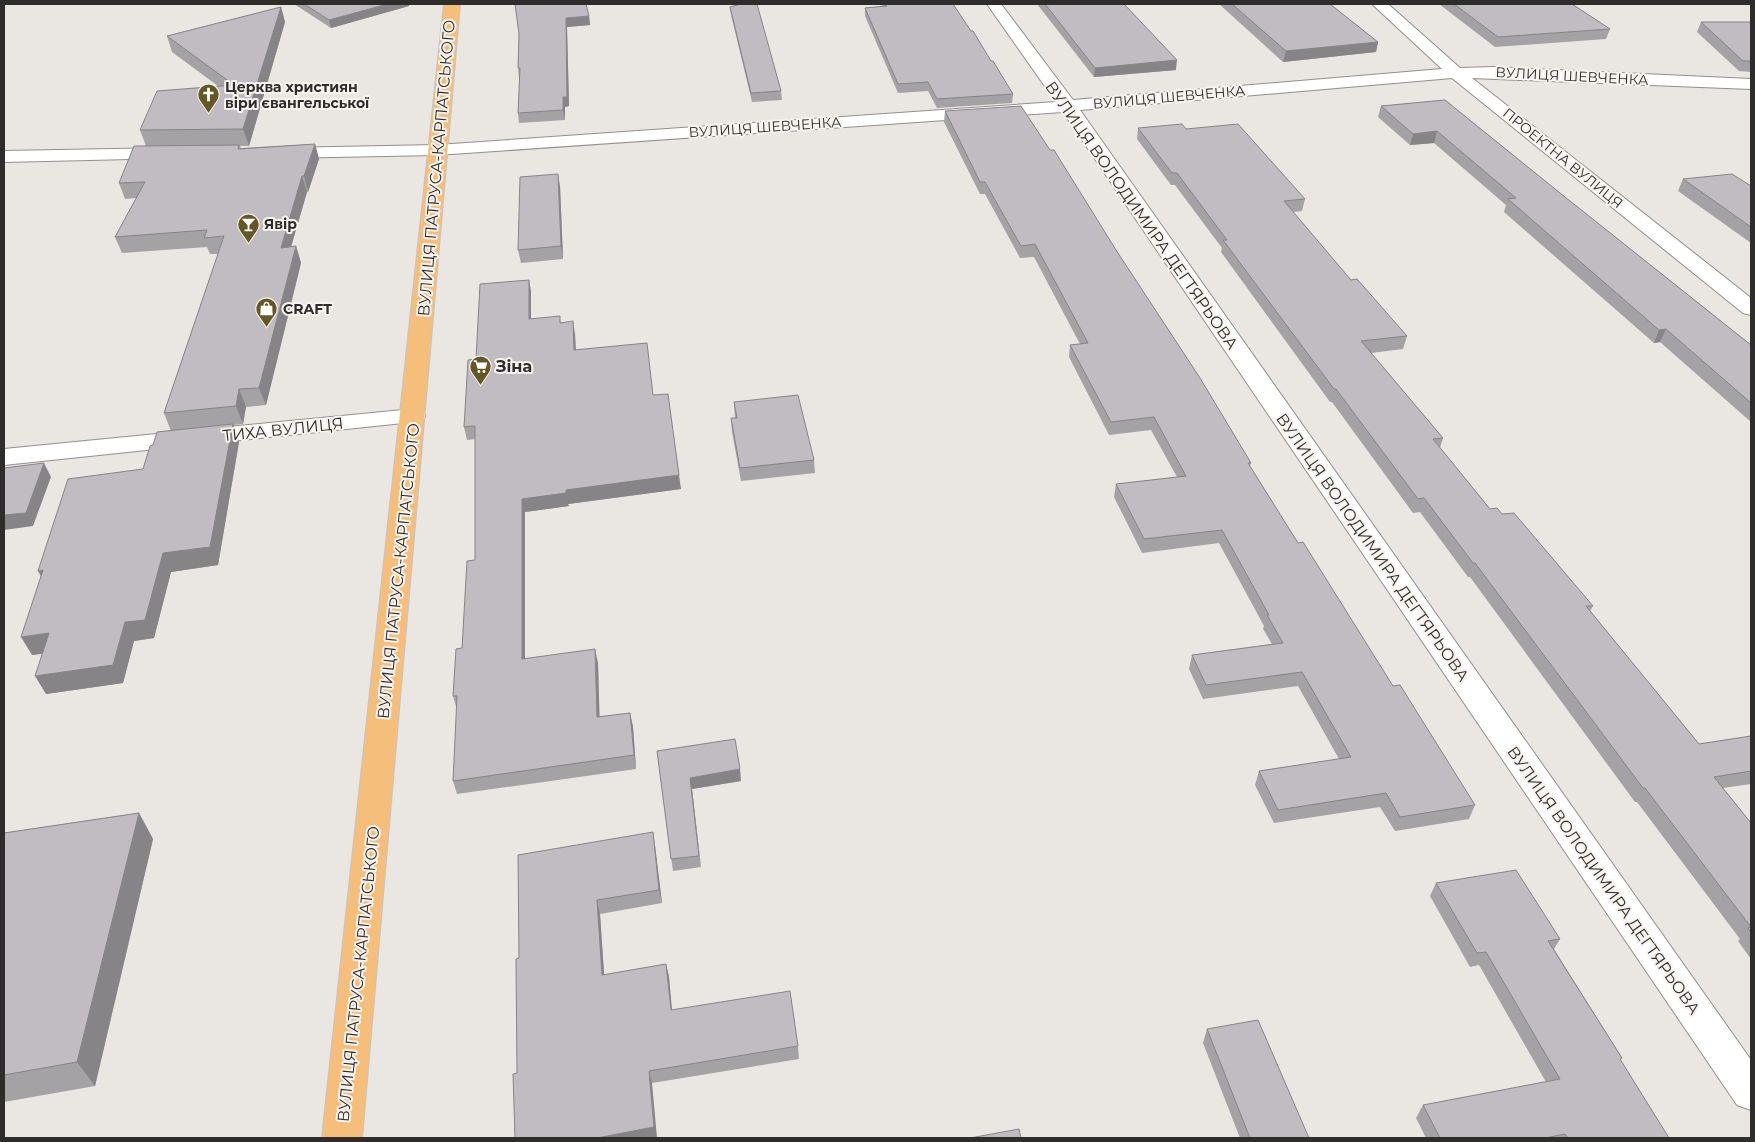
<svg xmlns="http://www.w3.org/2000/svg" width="1755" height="1142" font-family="Montserrat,sans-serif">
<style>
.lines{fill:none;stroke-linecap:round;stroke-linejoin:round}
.minor-casing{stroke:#938f8b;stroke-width:2}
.major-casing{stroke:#c5c4c4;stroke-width:2}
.minor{fill:#fff;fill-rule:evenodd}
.major{fill:#f5be7a;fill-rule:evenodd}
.wall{fill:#a5a2a6}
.shaded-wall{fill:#868487}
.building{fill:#c0bcc1;stroke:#868487}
.labels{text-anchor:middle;stroke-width:4;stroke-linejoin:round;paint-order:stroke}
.far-street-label{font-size:14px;fill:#2f2d2c;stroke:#f7f3ef}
.far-poi-label{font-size:14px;font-weight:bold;fill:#2f2d2c;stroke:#f7f3ef;text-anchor:start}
.street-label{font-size:16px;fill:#2f2d2c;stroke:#f7f3ef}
.poi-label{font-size:16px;font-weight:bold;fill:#2f2d2c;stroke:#f7f3ef;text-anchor:start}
</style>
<rect width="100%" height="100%" fill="#eae6e1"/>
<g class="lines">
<defs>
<g id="minor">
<path d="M987,4H1001L1073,100L1442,69L1372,4H1388L1460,68L1493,67L1751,79V89L1472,78L1751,298V315L1743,313L1452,78L1080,110L1751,1060V1110L1737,1105L1063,112L437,155L281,158L275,157L272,153L275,149L281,148L437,145L1056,102Z"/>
<path d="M168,148L174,150L177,154L174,158L4,162V151Z"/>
<path d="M413,409L422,411L425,416L422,421L4,465V449Z"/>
</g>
<path id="major" d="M444,4H460L362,1138H322Z"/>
</defs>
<use href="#minor" class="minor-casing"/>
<use href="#major" class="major-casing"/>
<use href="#minor" class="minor"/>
<use href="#major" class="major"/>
</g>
<g class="wall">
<path d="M294,4H409V6L331,28Z"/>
<path d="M882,4H885L991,61L1013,94L1012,103L937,108L928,91L898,93L865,16V8L882,6Z"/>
<path d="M1037,4H1124L1176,70L1094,77Z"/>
<path d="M1219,4H1330L1378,42L1376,52L1283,62Z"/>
<path d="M1439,4H1572L1610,29L1606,39L1495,47Z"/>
<path d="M281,7L285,22L249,146H240L241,148L315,144L319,159L308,192H307L291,247L296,246L301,263L266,405L246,407L243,424L233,425L239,442L218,565L171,572L154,638L134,641L123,683L46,694L42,654L32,655L143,469L153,445L171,431L164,413L218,254H210L207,247L122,253L115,237L136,198L125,199L119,183L146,146L140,130L218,86L172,52L167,36Z"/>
<path d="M730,7L781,91L782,100L752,102L731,15Z"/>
<path d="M589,16L590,25L567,27L569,106L565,107V120L519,123L518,113L520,78H519L518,68L519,34Z"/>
<path d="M1701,22H1751V72L1739,71L1697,32Z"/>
<path d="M1445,100L1560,193L1751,345V422L1660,342L1654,343L1504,212L1506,205L1434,143L1410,145L1378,117L1381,106Z"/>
<path d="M945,111L1116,250L1251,463L1250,466L1298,543L1393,686L1475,805L1469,819L1395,831L1380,807L1274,823L1255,785L1259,771L1339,759L1298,686L1203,699L1189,669L1192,655L1272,644L1263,629L1264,626L1219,543L1142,553L1114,497L1116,484L1177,477L1151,430L1109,435L1069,357L1070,345L1080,344L1034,257L1020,258L985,194H980L944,122Z"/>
<path d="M1138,128L1186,129L1305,199L1302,211L1293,212L1351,280L1407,336L1403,349L1371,353L1443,438L1440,448L1490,509L1502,514L1593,606L1590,611L1699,744L1751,736V784L1723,788L1751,823V959L1738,941L1740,939L1637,802H1635L1470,577H1468L1420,512L1413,513L1332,402H1330L1221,252L1222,248L1175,185H1171L1137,139Z"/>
<path d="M1683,179L1751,186V243L1678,191Z"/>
<path d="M560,186L563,259L521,263L518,250Z"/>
<path d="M529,280L531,292V319L561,322L575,334L576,350L653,395L681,489L568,504L569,506L525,512V659L598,663L599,717L630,713L633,727L636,769L457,794L453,781L457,710L453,696L462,648L475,560V439L467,440L464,427L476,359Z"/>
<path d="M734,402L814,460L815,473L741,481L732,432L731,418H735Z"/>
<path d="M657,751L741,781L692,789L701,867L673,871Z"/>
<path d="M139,813L153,839L95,1086L4,1102V833Z"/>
<path d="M655,846L662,903L600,914L604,975L666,964L669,977L672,1010L798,1046L799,1059L652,1083L517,1073L519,958Z"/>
<path d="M1436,883L1560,939L1554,949L1622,1058L1620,1060L1669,1138H1426L1416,1118L1423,1105L1546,1082L1479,965L1470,967L1430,896Z"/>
<path d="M1207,1029L1309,1138H1240L1203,1043Z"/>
</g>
<g class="shaded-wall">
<path d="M388,4H409V6L331,28L329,20Z"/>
<path d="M281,7L285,22L249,146L243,129Z"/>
<path d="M589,16L590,25L567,27L569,106L565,107V120L563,110L566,18Z"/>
<path d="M1378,42L1376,52L1283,62L1286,51Z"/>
<path d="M1177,60L1176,70L1094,77L1095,68Z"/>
<path d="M1437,131L1434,143L1410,145L1413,134Z"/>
<path d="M315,144L319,159L308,192L304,176Z"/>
<path d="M558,174L560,186L563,259L561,246Z"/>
<path d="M302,176L307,192L286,264L281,248Z"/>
<path d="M296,246L301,263L266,405L259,388Z"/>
<path d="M529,280L531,292V332L529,319Z"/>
<path d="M573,321L575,334L576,363L574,350Z"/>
<path d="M1666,329L1660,342L1654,343L1659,330Z"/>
<path d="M239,389L246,407L243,424L236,406Z"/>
<path d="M233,424L239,442L218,565L171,572L154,638L134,641L123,683L46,694L35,676L125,622Z"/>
<path d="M44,463L51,477L33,526L4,530V515Z"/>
<path d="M679,475L681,489L568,504L569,506L525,512V673L522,659V499L566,490Z"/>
<path d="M43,570L48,589L38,571Z"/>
<path d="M49,633L59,651L32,655L21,637Z"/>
<path d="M595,649L598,663L600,731L597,717Z"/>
<path d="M630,713L633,727L636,769L634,755Z"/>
<path d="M740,769L741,781L692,789L701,867L690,778Z"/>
<path d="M139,813L153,839L95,1086L77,1062Z"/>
<path d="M653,832L655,846L662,903L659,890Z"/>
<path d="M597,900L600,914L605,988L602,975Z"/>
<path d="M666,964L669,977L673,1024L671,1010Z"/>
<path d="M649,1071L652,1083L657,1138H597Z"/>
</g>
<g class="building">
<path d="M304,4H388L329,20Z"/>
<path d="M515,4H586L589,16L566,18L567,97H563V110L518,113L520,68H518L519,34Z"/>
<path d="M741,4H757L781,91L751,93L730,7Z"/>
<path d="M885,4H953L971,31H973L991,61H993L1013,94L937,99L928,82L898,84L865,8L887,6Z"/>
<path d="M1045,4H1124L1177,60L1095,68Z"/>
<path d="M1232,4H1330L1378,42L1286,51Z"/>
<path d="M1454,4H1572L1610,29L1498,37Z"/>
<path d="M281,7L243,129L140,130L157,91L234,85L167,36Z"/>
<path d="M1701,22H1751V61H1743Z"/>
<path d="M1445,100L1560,193L1751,345V403L1666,329L1659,330L1508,199L1516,198L1437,131L1413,134L1381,106Z"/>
<path d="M1021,106L1050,150H1054L1116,250L1200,378L1251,463H1248L1298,543L1303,542L1393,686L1400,685L1475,805L1400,817L1386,793L1278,810L1259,771L1351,757L1302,672L1206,685L1192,655L1283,643L1267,615H1269L1222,530L1144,539L1116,484L1186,476L1154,417L1111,422L1070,345L1088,343L1035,244L1021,246L985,182H980L945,111Z"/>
<path d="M1182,124L1186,129L1238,124L1305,199L1284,201L1351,280L1357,279L1407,336L1361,341L1443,438L1433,439L1490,509L1497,508L1502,514L1514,513L1593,606H1586L1699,744L1751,736V771L1714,777L1751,823V932L1748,928L1751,927L1645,788H1643L1475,563H1473L1424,498L1418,499L1336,389H1334L1223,240H1227L1177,173H1172L1138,128Z"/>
<path d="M315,144L304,176H302L281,248L296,246L259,388L239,389L236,406L164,413L224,236L204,238L207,230L115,237L145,182L119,183L134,146L239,145L238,149Z"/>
<path d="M558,174L561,246L518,250L520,177Z"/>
<path d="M1732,174L1751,186V227L1683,179Z"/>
<path d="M529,280V319L560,316V323L573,321L574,350L647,343L653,395L668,394L679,475L566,490V493L522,499V659L595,649L597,717L630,713L634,755L453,781L457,696H453L456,649L462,648L467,561L475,560V426L464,427L468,360L476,359L480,284Z"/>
<path d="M798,395L814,460L740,468L731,418H737L734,402Z"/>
<path d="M233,424L210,547L163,553L145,620L125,622L113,665L35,676L49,633L21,637L43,570L38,571L68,479L143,469L150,446L153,445L157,432Z"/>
<path d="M44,463L26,513L4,515V468Z"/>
<path d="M735,739L740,769L690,778L699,856L671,859L657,751Z"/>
<path d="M139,813L77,1062L4,1075V833Z"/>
<path d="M653,832L659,890L597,900L602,975L666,964L671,1010L790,991L798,1046L649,1071L654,1127L597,1138H515L513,1074L517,1073L516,959L519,958L518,855Z"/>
<path d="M1516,870L1560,939L1548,941L1622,1058L1620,1059L1669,1138H1568L1565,1134L1545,1138H1440L1423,1105L1560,1079L1486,952L1477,953L1436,883Z"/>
<path d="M1258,1020L1309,1138H1250L1207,1029Z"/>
<path d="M1019,1129L1021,1138H970Z"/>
</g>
<defs>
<symbol id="church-pin" viewBox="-11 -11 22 30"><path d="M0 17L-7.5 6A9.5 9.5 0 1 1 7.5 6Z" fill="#635825" stroke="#f7f3ef"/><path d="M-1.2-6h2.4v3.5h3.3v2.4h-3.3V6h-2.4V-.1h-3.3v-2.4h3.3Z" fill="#fff"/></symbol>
<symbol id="bar-pin" viewBox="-11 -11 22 30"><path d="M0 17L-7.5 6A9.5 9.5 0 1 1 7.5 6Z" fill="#635825" stroke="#f7f3ef"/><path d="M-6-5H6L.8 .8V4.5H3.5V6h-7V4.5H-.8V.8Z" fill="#fff"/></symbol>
<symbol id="shop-pin" viewBox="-11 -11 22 30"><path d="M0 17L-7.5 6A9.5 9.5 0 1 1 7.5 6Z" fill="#635825" stroke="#f7f3ef"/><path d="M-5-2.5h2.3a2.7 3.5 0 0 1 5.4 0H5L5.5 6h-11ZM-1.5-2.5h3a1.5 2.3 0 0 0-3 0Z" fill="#fff"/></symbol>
<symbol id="supermarket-pin" viewBox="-11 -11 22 30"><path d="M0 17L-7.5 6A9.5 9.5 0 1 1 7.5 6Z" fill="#635825" stroke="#f7f3ef"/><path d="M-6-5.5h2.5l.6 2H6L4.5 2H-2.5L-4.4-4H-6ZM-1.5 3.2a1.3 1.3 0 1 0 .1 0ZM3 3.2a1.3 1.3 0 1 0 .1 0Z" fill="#fff"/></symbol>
</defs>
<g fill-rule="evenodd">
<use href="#church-pin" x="196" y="82" width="25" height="34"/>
<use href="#bar-pin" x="236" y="212" width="25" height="34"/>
<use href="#shop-pin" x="254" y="296" width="25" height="34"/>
<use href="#supermarket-pin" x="468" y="354" width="25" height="34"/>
</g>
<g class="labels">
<g class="far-street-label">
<text transform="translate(1572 76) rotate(3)" y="5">ВУЛИЦЯ ШЕВЧЕНКА</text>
<text transform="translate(1169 97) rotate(-5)" y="5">ВУЛИЦЯ ШЕВЧЕНКА</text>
<text transform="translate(765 127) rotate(-4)" y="5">ВУЛИЦЯ ШЕВЧЕНКА</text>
<text transform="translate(1563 158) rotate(39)" y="5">ПРОЕКТНА ВУЛИЦЯ</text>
</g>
<g class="far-poi-label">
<text x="225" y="92">Церква християн<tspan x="225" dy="16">віри євангельської</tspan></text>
<text x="264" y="229">Явір</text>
<text x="283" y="314">CRAFT</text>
</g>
<g class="street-label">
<text transform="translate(436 168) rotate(-85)" y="6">ВУЛИЦЯ ПАТРУСА-КАРПАТСЬКОГО</text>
<text transform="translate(1142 215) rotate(55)" y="6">ВУЛИЦЯ ВОЛОДИМИРА ДЕГТЯРЬОВА</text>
<text transform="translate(283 429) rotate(-6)" y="6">ТИХА ВУЛИЦЯ</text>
<text transform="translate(1373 547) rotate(55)" y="6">ВУЛИЦЯ ВОЛОДИМИРА ДЕГТЯРЬОВА</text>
<text transform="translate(398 571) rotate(-84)" y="6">ВУЛИЦЯ ПАТРУСА-КАРПАТСЬКОГО</text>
<text transform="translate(1604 880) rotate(55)" y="6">ВУЛИЦЯ ВОЛОДИМИРА ДЕГТЯРЬОВА</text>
<text transform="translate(358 974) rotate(-84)" y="6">ВУЛИЦЯ ПАТРУСА-КАРПАТСЬКОГО</text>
</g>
<g class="poi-label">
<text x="496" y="372">Зіна</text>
</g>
</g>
<rect width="1755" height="1142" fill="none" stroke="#2f2d2c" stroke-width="10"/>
</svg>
